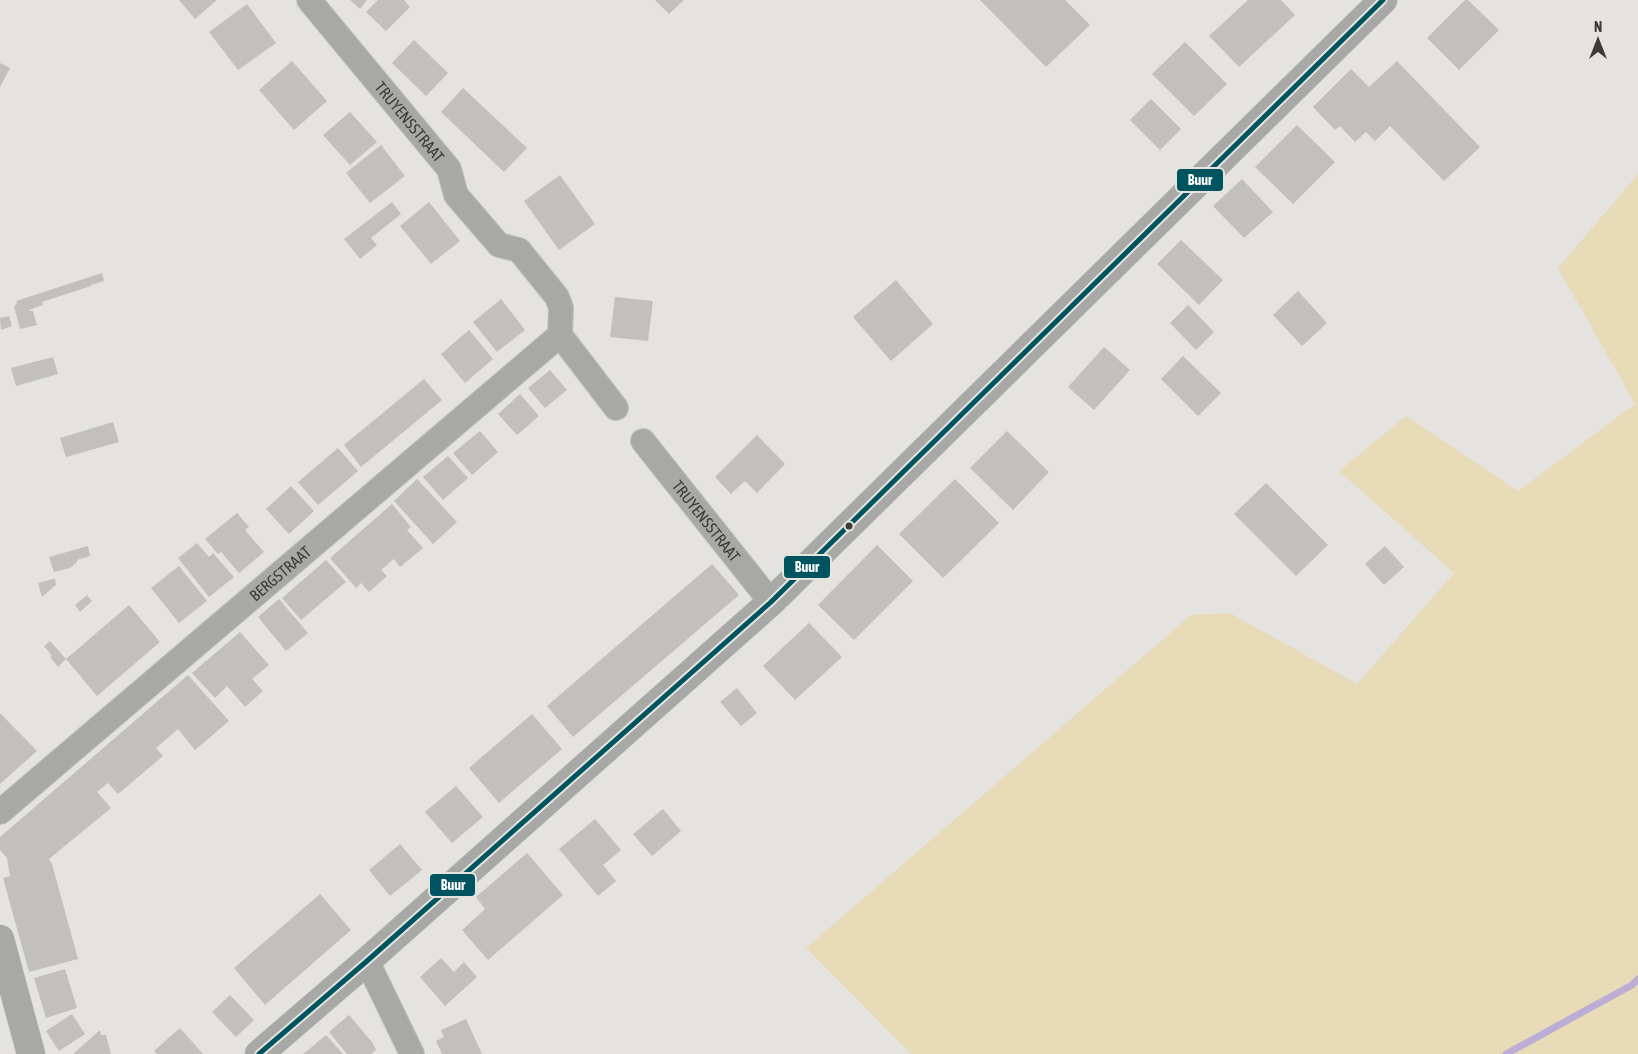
<svg xmlns="http://www.w3.org/2000/svg" width="1638" height="1054" font-family="'Asap Condensed',sans-serif">
<style>
.green{fill:#e7dbb8}
.lines{fill:none;stroke-linecap:round;stroke-linejoin:round}
.stream{stroke:#bdadd4;stroke-width:7}
.building{fill:#c1c0bd}
.minor-casing{stroke:#c2c1bf;stroke-width:26}
.tertiary-casing{stroke:#c2c1bf;stroke-width:29}
.minor{stroke:#a8a8a7;stroke-width:24}
.tertiary{stroke:#a8a8a7;stroke-width:28}
.bus-1-casing{stroke:#e5e4de;stroke-width:9}
.bus-1{stroke:#005460;stroke-width:5}
.bus-dot{fill:#3c3b39;stroke:#e5e4de;stroke-width:2}
.labels{text-anchor:middle;stroke-width:4.5;stroke-linejoin:round;paint-order:stroke}
.street-label{font-size:16px;fill:#3c3b39;stroke:#e5e4de}
.line-badge{stroke:#e5e4de;stroke-width:2}
.badge-label{font-size:14px;text-anchor:middle;font-weight:bold;fill:#fff}
</style>
<rect width="100%" height="100%" fill="#e4e3df"/>
<path class="green" d="M1638,174V1054H911L806,948L1191,615L1230,613L1357,684L1454,573L1339,471L1406,416L1518,491L1635,404L1558,268Z"/>
<g class="lines">
<path class="stream" d="M1506,1054L1632,985L1638,979"/>
</g>
<g class="building">
<path d="M179,0H217L195,19Z"/>
<path d="M350,0H367L360,9Z"/>
<path d="M378,0H404L410,7L386,31L366,12Z"/>
<path d="M655,0H684L669,14Z"/>
<path d="M980,0H1065L1090,25L1046,67Z"/>
<path d="M1248,0H1281L1295,15L1239,67L1209,36Z"/>
<path d="M1465,0H1468L1499,30L1459,70L1427,38Z"/>
<path d="M247,4L276,43L238,70L209,32Z"/>
<path d="M414,40L448,73L426,96L392,63Z"/>
<path d="M1185,42L1227,84L1194,116L1152,74Z"/>
<path d="M292,61L327,101L294,130L259,90Z"/>
<path d="M1397,61L1480,147L1444,181L1390,126L1375,141L1366,132L1355,142L1340,126L1335,130L1313,107L1351,69L1369,87Z"/>
<path d="M0,63L10,68L0,87Z"/>
<path d="M463,88L527,148L504,172L441,112Z"/>
<path d="M1151,99L1181,129L1160,150L1130,120Z"/>
<path d="M350,112L377,142L350,165L323,135Z"/>
<path d="M1297,125L1335,162L1293,204L1255,167Z"/>
<path d="M381,145L405,176L370,203L346,173Z"/>
<path d="M560,175L595,224L559,250L524,201Z"/>
<path d="M1242,179L1273,212L1244,238L1213,206Z"/>
<path d="M392,202L401,214L371,238L377,245L360,259L344,239Z"/>
<path d="M429,202L460,241L431,264L400,226Z"/>
<path d="M1181,240L1223,280L1199,305L1157,264Z"/>
<path d="M102,273L104,281L91,285V286L42,302L43,305L29,310V311H33L37,325L20,329L14,307L17,303L16,301Z"/>
<path d="M896,280L933,324L891,361L853,317Z"/>
<path d="M1298,291L1327,323L1302,346L1273,315Z"/>
<path d="M615,297L653,301L648,341L610,337Z"/>
<path d="M501,299L525,330L497,352L473,322Z"/>
<path d="M1188,305L1214,332L1196,350L1170,323Z"/>
<path d="M9,316L12,326L1,330L0,318Z"/>
<path d="M469,330L493,359L465,383L441,354Z"/>
<path d="M1104,347L1130,370L1094,410L1068,387Z"/>
<path d="M1183,356L1221,393L1198,416L1161,379Z"/>
<path d="M53,357L58,374L16,386L11,368Z"/>
<path d="M550,370L567,390L545,408L528,388Z"/>
<path d="M424,379L442,400L361,467L344,445Z"/>
<path d="M520,394L539,416L517,435L498,414Z"/>
<path d="M113,422L119,442L66,457L60,438Z"/>
<path d="M480,431L498,452L472,475L453,453Z"/>
<path d="M1007,431L1049,472L1013,510L970,468Z"/>
<path d="M757,435L785,464L757,493L745,481L731,494L715,477Z"/>
<path d="M338,448L358,471L318,505L298,482Z"/>
<path d="M448,456L468,478L443,500L423,477Z"/>
<path d="M417,479L457,522L433,544L394,501Z"/>
<path d="M955,479L999,523L943,578L899,534Z"/>
<path d="M1266,483L1328,545L1296,576L1234,514Z"/>
<path d="M291,486L314,511L289,534L266,509Z"/>
<path d="M392,504L411,527L407,530L423,548L400,567L394,559L381,570L387,576L369,592L361,583L356,588L330,558Z"/>
<path d="M237,513L249,527L245,530L264,552L239,573L221,552L218,554L205,539Z"/>
<path d="M197,543L209,557L213,553L234,577L209,597L178,558Z"/>
<path d="M877,545L913,581L854,640L818,605Z"/>
<path d="M88,546L90,556L77,560V562L70,568L54,572L49,557Z"/>
<path d="M1385,546L1404,567L1384,585L1365,564Z"/>
<path d="M326,560L346,582L301,620L282,598Z"/>
<path d="M712,564L739,595L573,737L547,706Z"/>
<path d="M179,566L207,601L179,623L151,588Z"/>
<path d="M53,579H55L56,585L42,597L38,583Z"/>
<path d="M87,595L92,601L80,612L75,605Z"/>
<path d="M279,599L308,633L286,651L258,617Z"/>
<path d="M129,605L160,642L97,696L66,659L58,667L50,657L52,656L44,646L50,641L66,659Z"/>
<path d="M809,623L842,657L795,700L763,666Z"/>
<path d="M240,632L269,665L252,679L263,691L245,707L227,686L215,698L192,673Z"/>
<path d="M188,675L229,721L195,750L178,729L156,748L163,756L118,794L108,783L97,792L111,808L49,859L52,864L78,959L29,972L3,878L10,876L7,858L0,850V837Z"/>
<path d="M737,688L757,713L741,726L720,702Z"/>
<path d="M0,713L37,751L0,784Z"/>
<path d="M532,714L562,749L499,803L469,768Z"/>
<path d="M456,786L483,817L452,843L425,812Z"/>
<path d="M663,809L681,831L652,856L633,834Z"/>
<path d="M595,819L621,850L603,865L616,881L598,896L559,849Z"/>
<path d="M400,844L422,870L390,896L369,870Z"/>
<path d="M527,853L563,895L488,960L462,930L485,909L476,897Z"/>
<path d="M320,894L351,930L265,1005L234,968Z"/>
<path d="M441,958L454,972L464,962L477,977L445,1006L420,977Z"/>
<path d="M65,969L77,1008L46,1018L34,978Z"/>
<path d="M230,995L254,1020L236,1037L212,1012Z"/>
<path d="M72,1014L85,1034L59,1051L46,1031Z"/>
<path d="M349,1015L372,1042L376,1050L371,1054H347L329,1032Z"/>
<path d="M466,1019L482,1054H442L436,1041L444,1037L441,1030Z"/>
<path d="M180,1028L203,1054H157L154,1051Z"/>
<path d="M100,1030L101,1035H106L111,1054H73Z"/>
<path d="M326,1035L343,1054H303L313,1046Z"/>
</g>
<g class="lines">
<defs>
<g id="minor">
<path id="s1" d="M309,0L449,169L456,195L499,245L519,250L557,297L561,308L560,335L616,408"/>
<path id="s2" d="M643,441L771,602"/>
<path id="s3" d="M0,812L560,335"/>
<path d="M367,961L412,1054"/>
</g>
<g id="tertiary">
<path d="M0,939L31,1054"/>
<path d="M259,1054L367,961L771,602L1383,0"/>
</g>
</defs>
<use href="#minor" class="minor-casing"/>
<use href="#tertiary" class="tertiary-casing"/>
<use href="#minor" class="minor"/>
<use href="#tertiary" class="tertiary"/>
<defs>
<path id="bus-1" d="M259,1054L367,961L771,602L1383,0"/>
</defs>
<use href="#bus-1" class="bus-1-casing"/>
<use href="#bus-1" class="bus-1"/>
</g>
<circle class="bus-dot" cx="849" cy="526" r="4.5"/>
<g class="labels">
<g class="street-label">
<text dy="6" stroke="none"><textPath href="#s1" startOffset="158">TRUYENSSTRAAT</textPath></text>
<text dy="6" stroke="none"><textPath href="#s2" startOffset="102">TRUYENSSTRAAT</textPath></text>
<text dy="6" stroke="none"><textPath href="#s3" startOffset="368">BERGSTRAAT</textPath></text>
</g>
</g>
<g class="line-badge">
<rect x="1176" y="168" width="48" height="24" rx="5" fill="#005460"/>
<rect x="783" y="555" width="48" height="24" rx="5" fill="#005460"/>
<rect x="429" y="873" width="47" height="24" rx="5" fill="#005460"/>
</g>
<g class="badge-label">
<text x="1200" y="185">Buur</text>
<text x="807" y="572">Buur</text>
<text x="453" y="890">Buur</text>
</g>
<g transform="translate(1598 40)" stroke="#e5e4de" stroke-width="4" paint-order="stroke">
<path d="M0-4L9 19L0 12L-9 19Z" fill="#3c3b39"/>
<text y="-8" font-size="14" font-weight="bold" text-anchor="middle" fill="#3c3b39">N</text>
</g>
</svg>
